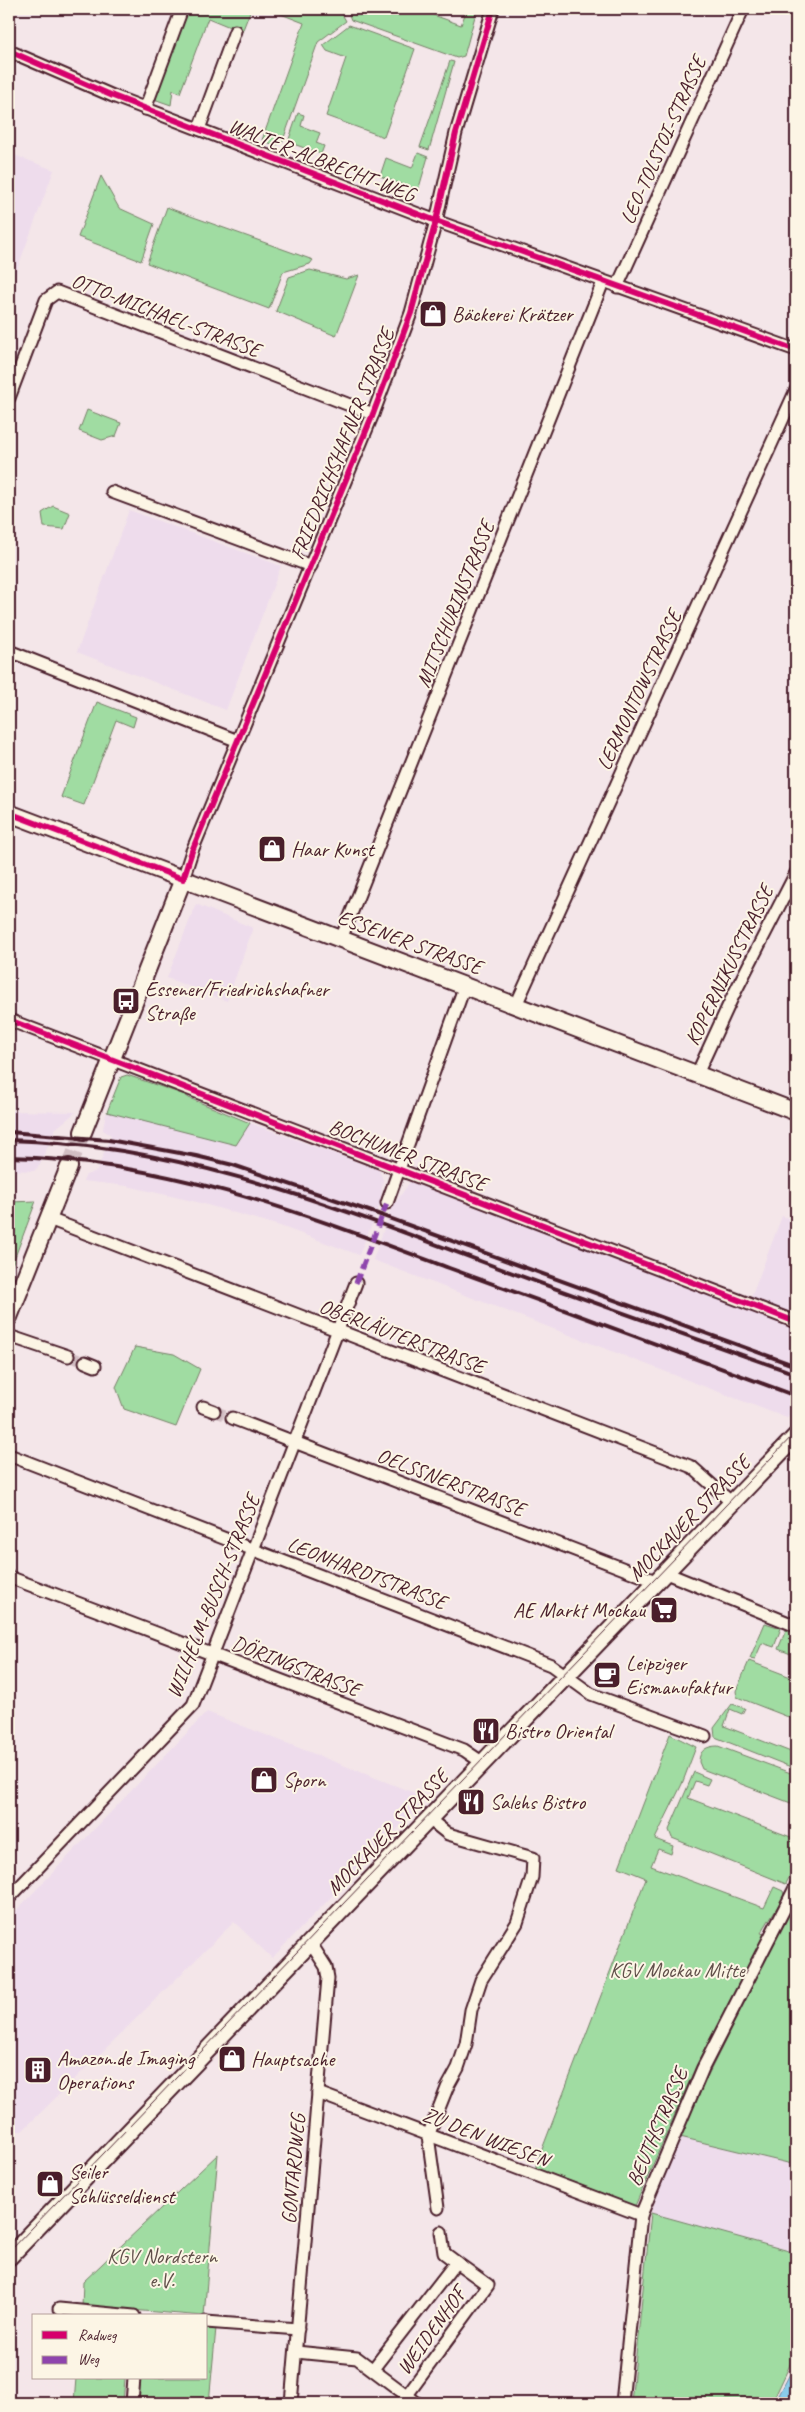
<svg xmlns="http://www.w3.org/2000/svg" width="805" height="2412" font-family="Caveat,sans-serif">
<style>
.built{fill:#eedcec}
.green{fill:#a0dca2;stroke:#757e66}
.water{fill:#8acceb;stroke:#70879e}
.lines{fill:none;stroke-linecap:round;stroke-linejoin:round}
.street-tunnel{stroke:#d2bec3;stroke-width:11;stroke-dasharray:11 5.5;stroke-linecap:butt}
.secondary-tunnel{stroke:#d2bec3;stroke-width:16;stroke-dasharray:16 8;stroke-linecap:butt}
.street-casing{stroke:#4a1f2b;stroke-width:15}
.secondary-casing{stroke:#4a1f2b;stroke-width:20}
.street{stroke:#fcf5e5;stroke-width:11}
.secondary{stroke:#fcf5e5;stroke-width:16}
.tram{stroke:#4a1f2b;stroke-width:1}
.rail{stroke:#4a1f2b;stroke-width:4}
.quiet{stroke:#8e44ad;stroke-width:5;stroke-dasharray:10 5;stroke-linecap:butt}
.cycleway-casing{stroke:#fcf5e5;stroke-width:9}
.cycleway{stroke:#d6006c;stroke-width:6}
.labels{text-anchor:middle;stroke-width:4;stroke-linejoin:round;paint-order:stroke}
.street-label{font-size:21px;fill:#4a1f2b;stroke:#fcf5e5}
.poi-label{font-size:21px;fill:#4a1f2b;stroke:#fcf5e5;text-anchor:start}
.park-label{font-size:21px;fill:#604e49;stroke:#fcf5e5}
</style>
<rect width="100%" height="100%" fill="#f4e6e9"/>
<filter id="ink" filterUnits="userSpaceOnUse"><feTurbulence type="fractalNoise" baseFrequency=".02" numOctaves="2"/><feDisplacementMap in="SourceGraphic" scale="10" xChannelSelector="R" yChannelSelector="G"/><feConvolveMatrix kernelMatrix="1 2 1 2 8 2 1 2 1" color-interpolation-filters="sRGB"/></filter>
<g filter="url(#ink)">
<g class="built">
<path d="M9,153L54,170L9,291Z"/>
<path d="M129,510L281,566L226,710L77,652Z"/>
<path d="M196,904L253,928L227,1001L167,978Z"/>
<path d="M127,1075L185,1095L189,1098L250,1123L379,1170L383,1180L380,1205L359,1255L280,1226L197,1202L127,1186L83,1181L86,1175L97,1171L111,1135L103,1130L105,1117L121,1077Z"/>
<path d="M9,1111L76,1112L55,1129L40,1165L34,1171L9,1170Z"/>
<path d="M410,1182L796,1328V1409L787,1418L373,1260L391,1209Z"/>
<path d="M782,1216L796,1221V1315L751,1298Z"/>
<path d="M207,1712L427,1798L272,1958L234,1922L22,2131H9V1918Z"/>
<path d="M680,2137L796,2165V2253L651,2213Z"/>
</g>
<g class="green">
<path d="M185,9H251L242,32L208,18L180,93L173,90L171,105L151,98Z"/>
<path d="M268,9H329L342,14L346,21L318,42L282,143L274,145L262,140L304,23Z"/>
<path d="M350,9H417L461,25L467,9H477L464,56L457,58L351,20L348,12Z"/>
<path d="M349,25L415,49L384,137L326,116L346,58L327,51L323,45Z"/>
<path d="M450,61L454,62L429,150L420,147Z"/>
<path d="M298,113L304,115L301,126L320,133L316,143L324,146L321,154L288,142Z"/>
<path d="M418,153L428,157L418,191L380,176L386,158L412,168Z"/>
<path d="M101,176L119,208L154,224L141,261L78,237Z"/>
<path d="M167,207L174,210L313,260L310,264L283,272L269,309L147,263Z"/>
<path d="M310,270L346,279L359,275L336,336L276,311L289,277Z"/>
<path d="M87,410L121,423L116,436L102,440L79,431Z"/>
<path d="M53,506L70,513L64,529L44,527L42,513Z"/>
<path d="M97,702L136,717L133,727L116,720L84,805L61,797Z"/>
<path d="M127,1075L185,1095L189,1098L250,1123L236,1145L107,1112L121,1077Z"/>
<path d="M9,1170L10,1202L36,1201L9,1273Z"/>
<path d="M135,1347L174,1354L200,1369L176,1427L124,1409L116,1387Z"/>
<path d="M765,1623L781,1628L774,1647L762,1643L755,1659L750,1658Z"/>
<path d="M786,1630L796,1634V1656L778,1649Z"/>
<path d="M749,1661L796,1679V1720L737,1697L736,1691Z"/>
<path d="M732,1704L745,1708L742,1714L730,1709L724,1726L796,1754V1769L715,1737L714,1728Z"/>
<path d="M670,1734L696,1747L682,1784L655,1839L673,1846L671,1854L658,1849L651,1866L764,1908L774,1887L783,1891L784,1896L761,1933L764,1934L696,2066L635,2206L536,2168V2165L646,1878L619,1867Z"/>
<path d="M718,1746L796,1775V1805L702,1769L699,1762C699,1750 707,1746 718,1746Z"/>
<path d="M694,1772L710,1779L707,1785L695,1781L688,1798L796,1839V1863L786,1884L672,1838L669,1830Z"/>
<path d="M796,1899V2165L680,2137L709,2073Z"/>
<path d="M218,2154L204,2316L82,2306L83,2282Z"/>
<path d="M651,2213L796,2253V2352L772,2403H631Z"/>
<path d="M206,2327L216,2328L209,2403H138L140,2378H206Z"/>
<path d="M76,2378H125L123,2403H74Z"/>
</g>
<path class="water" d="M796,2362V2382L785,2403H775Z"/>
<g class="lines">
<g class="street-tunnel">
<path d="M68,1356L85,1362"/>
<path d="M214,1411L232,1418"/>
</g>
<path class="secondary-tunnel" d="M69,1167L83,1132"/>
<defs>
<g id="street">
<path d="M9,51L113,96L436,221L796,350"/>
<path d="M145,109L182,9"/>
<path d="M199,129L235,31"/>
<path d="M617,287L743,9"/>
<path d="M9,398L46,300L57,292L373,414"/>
<path d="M112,492L311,566"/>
<path d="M9,651L238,741"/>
<path d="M183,879L192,851L373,414L411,313L436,221L456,133L493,9"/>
<path d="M341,939L603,282"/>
<path d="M516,1005L796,390"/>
<path d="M9,1020L796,1322"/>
<path d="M697,1074L732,998L796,873"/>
<path d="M387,1203L465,985"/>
<path d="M49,1219L692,1467L732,1503"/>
<path d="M9,1336L68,1356"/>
<path d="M85,1362L95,1366"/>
<path d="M203,1407L214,1411"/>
<path d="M232,1418L658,1582"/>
<path d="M9,1455L551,1665L591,1694L705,1736"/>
<path d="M666,1573L796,1626"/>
<path d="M9,1577L464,1750L483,1763"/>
<path d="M429,1819L448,1834L533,1858L532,1877L517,1923L481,1980L471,2010L466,2044L458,2068L447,2088L428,2136L438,2208"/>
<path d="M9,1898L193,1705L356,1283"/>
<path d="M318,2093L641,2215"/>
<path d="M441,2232L444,2253L456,2262"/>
<path d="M59,2309L134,2316"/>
<path d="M206,2322L298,2329"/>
<path d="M296,2352L357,2358L417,2403"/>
<path d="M373,2369L456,2262L488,2285L407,2395"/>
<path d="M132,2403L134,2378"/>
<path d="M291,2403L328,1978L326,1967L310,1942"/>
<path d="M622,2403L641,2215L703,2068L796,1886"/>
</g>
<g id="secondary">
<path d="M9,813L796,1112"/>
<path d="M83,1132L183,879"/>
<path d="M9,1317L69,1167"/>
<path d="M9,2257L796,1436"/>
</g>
</defs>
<use href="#street" class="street-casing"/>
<use href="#secondary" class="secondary-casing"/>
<use href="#street" class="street"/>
<use href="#secondary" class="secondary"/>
<path class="tram" d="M9,2252L796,1432"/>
<g class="rail">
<path d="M9,1132L109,1140L196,1156L233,1165L375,1213L796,1366"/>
<path d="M9,1140C176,1144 326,1203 480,1261C585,1300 691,1337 796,1374"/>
<path d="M9,1157C169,1161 302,1213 449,1268C565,1310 681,1353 796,1396"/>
</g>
<path class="quiet" d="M356,1283L387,1203"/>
<defs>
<g id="cycleway">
<path d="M9,51L113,96L436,221L796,350"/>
<path d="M9,813L183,879L192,851L373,414L411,313L436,221L456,133L493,9"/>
<path d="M9,1020L796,1322"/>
</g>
</defs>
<use href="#cycleway" class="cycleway-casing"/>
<use href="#cycleway" class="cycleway"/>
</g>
</g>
<defs>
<symbol id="shop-square" viewBox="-11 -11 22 22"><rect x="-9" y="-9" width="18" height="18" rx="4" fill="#4a1f2b" stroke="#fcf5e5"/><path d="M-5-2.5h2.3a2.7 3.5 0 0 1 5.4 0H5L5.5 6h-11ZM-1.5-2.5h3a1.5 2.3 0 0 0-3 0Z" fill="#fff"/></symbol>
<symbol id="bus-square" viewBox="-11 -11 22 22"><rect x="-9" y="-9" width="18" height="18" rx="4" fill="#4a1f2b" stroke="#fcf5e5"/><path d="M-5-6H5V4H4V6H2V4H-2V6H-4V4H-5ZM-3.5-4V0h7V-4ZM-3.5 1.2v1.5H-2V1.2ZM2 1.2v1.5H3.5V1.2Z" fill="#fff"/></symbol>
<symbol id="supermarket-square" viewBox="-11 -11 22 22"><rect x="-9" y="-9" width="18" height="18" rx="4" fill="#4a1f2b" stroke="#fcf5e5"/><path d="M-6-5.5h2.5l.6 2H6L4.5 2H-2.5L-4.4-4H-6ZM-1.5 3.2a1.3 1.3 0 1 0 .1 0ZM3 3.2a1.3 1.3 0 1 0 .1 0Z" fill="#fff"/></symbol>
<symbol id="cafe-square" viewBox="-11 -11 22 22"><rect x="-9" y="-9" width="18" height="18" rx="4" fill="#4a1f2b" stroke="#fcf5e5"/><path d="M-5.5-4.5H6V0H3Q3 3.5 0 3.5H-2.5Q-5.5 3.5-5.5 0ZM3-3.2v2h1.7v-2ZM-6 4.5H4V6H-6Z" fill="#fff"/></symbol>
<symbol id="restaurant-square" viewBox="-11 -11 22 22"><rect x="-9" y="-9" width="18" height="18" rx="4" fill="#4a1f2b" stroke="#fcf5e5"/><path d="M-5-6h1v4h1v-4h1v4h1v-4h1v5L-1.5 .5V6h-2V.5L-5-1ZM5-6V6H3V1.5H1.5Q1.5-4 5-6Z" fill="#fff"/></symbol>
<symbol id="building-square" viewBox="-11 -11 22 22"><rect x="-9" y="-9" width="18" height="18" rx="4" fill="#4a1f2b" stroke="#fcf5e5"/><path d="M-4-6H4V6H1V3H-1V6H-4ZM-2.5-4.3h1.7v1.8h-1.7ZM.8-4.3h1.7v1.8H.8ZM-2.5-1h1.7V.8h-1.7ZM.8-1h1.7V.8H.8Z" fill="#fff"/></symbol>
</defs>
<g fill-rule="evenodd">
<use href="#shop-square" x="417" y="298" width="32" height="32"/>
<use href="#shop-square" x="256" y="833" width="32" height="32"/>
<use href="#bus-square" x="110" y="985" width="32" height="32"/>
<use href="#supermarket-square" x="648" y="1594" width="32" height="32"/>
<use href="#cafe-square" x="591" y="1659" width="32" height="32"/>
<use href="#restaurant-square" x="470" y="1715" width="32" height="32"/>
<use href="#shop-square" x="248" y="1764" width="32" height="32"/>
<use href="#restaurant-square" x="455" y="1786" width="32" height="32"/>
<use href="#shop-square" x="216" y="2043" width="32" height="32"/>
<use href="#building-square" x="22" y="2054" width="32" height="32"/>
<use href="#shop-square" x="34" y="2168" width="32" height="32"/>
</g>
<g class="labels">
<g class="street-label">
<text transform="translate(663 140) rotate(-66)" y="7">LEO-TOLSTOI-STRASSE</text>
<text transform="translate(322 160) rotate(21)" y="7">WALTER-ALBRECHT-WEG</text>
<text transform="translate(166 315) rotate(21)" y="7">OTTO-MICHAEL-STRASSE</text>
<text transform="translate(342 444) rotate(-68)" y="7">FRIEDRICHSHAFNER STRASSE</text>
<text transform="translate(455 604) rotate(-68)" y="7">MITSCHURINSTRASSE</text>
<text transform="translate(639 690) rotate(-65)" y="7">LERMONTOWSTRASSE</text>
<text transform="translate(410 942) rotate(20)" y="7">ESSENER STRASSE</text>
<text transform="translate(729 965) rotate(-64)" y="7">KOPERNIKUSSTRASSE</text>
<text transform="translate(408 1155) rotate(21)" y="7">BOCHUMER STRASSE</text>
<text transform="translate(402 1336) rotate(21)" y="7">OBERLÄUTERSTRASSE</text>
<text transform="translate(451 1482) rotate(21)" y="7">OELSSNERSTRASSE</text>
<text transform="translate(689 1518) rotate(-46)" y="7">MOCKAUER STRASSE</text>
<text transform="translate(367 1573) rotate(21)" y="7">LEONHARDTSTRASSE</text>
<text transform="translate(213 1596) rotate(-68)" y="7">WILHELM-BUSCH-STRASSE</text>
<text transform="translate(296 1666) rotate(21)" y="7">DÖRINGSTRASSE</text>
<text transform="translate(387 1832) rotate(-46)" y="7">MOCKAUER STRASSE</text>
<text transform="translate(657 2127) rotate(-67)" y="7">BEUTHSTRASSE</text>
<text transform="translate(486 2137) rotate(21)" y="7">ZU DEN WIESEN</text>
<text transform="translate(293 2169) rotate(-85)" y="7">GONTARDWEG</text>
<text transform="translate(431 2331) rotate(-54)" y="7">WEIDENHOF</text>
</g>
<g class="poi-label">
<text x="452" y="321">Bäckerei Krätzer</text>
<text x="291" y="856">Haar Kunst</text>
<text x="145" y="996">Essener/Friedrichshafner<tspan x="145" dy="24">Straße</tspan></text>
<text x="645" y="1617" text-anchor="end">AE Markt Mockau</text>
<text x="626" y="1670">Leipziger<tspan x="626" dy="24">Eismanufaktur</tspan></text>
<text x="505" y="1738">Bistro Oriental</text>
<text x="283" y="1787">Sporn</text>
<text x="490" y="1809">Salehs Bistro</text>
<text x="57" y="2065">Amazon.de Imaging<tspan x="57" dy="24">Operations</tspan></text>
<text x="251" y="2066">Hauptsache</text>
<text x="69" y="2179">Seiler<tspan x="69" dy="24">Schlüsseldienst</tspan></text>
</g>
<g class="park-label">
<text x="677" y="1977">KGV Mockau Mitte</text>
<text x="162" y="2263">KGV Nordstern<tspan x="162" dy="24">e.V.</tspan></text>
</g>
</g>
<rect width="805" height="2412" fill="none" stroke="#fcf5e5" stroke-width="30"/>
<rect x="15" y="15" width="775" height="2382" fill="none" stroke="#4a1f2b" stroke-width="2" filter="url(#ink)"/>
<rect x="32" y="2314" width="175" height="65" fill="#fcf5e5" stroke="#b59f9b"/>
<rect x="42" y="2331" width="25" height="8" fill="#d6006c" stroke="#b59f9b"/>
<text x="78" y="2340" font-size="15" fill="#4a1f2b">Radweg</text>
<rect x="42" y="2356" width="25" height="8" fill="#8e44ad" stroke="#b59f9b"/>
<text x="78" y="2364" font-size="15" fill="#4a1f2b">Weg</text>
</svg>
